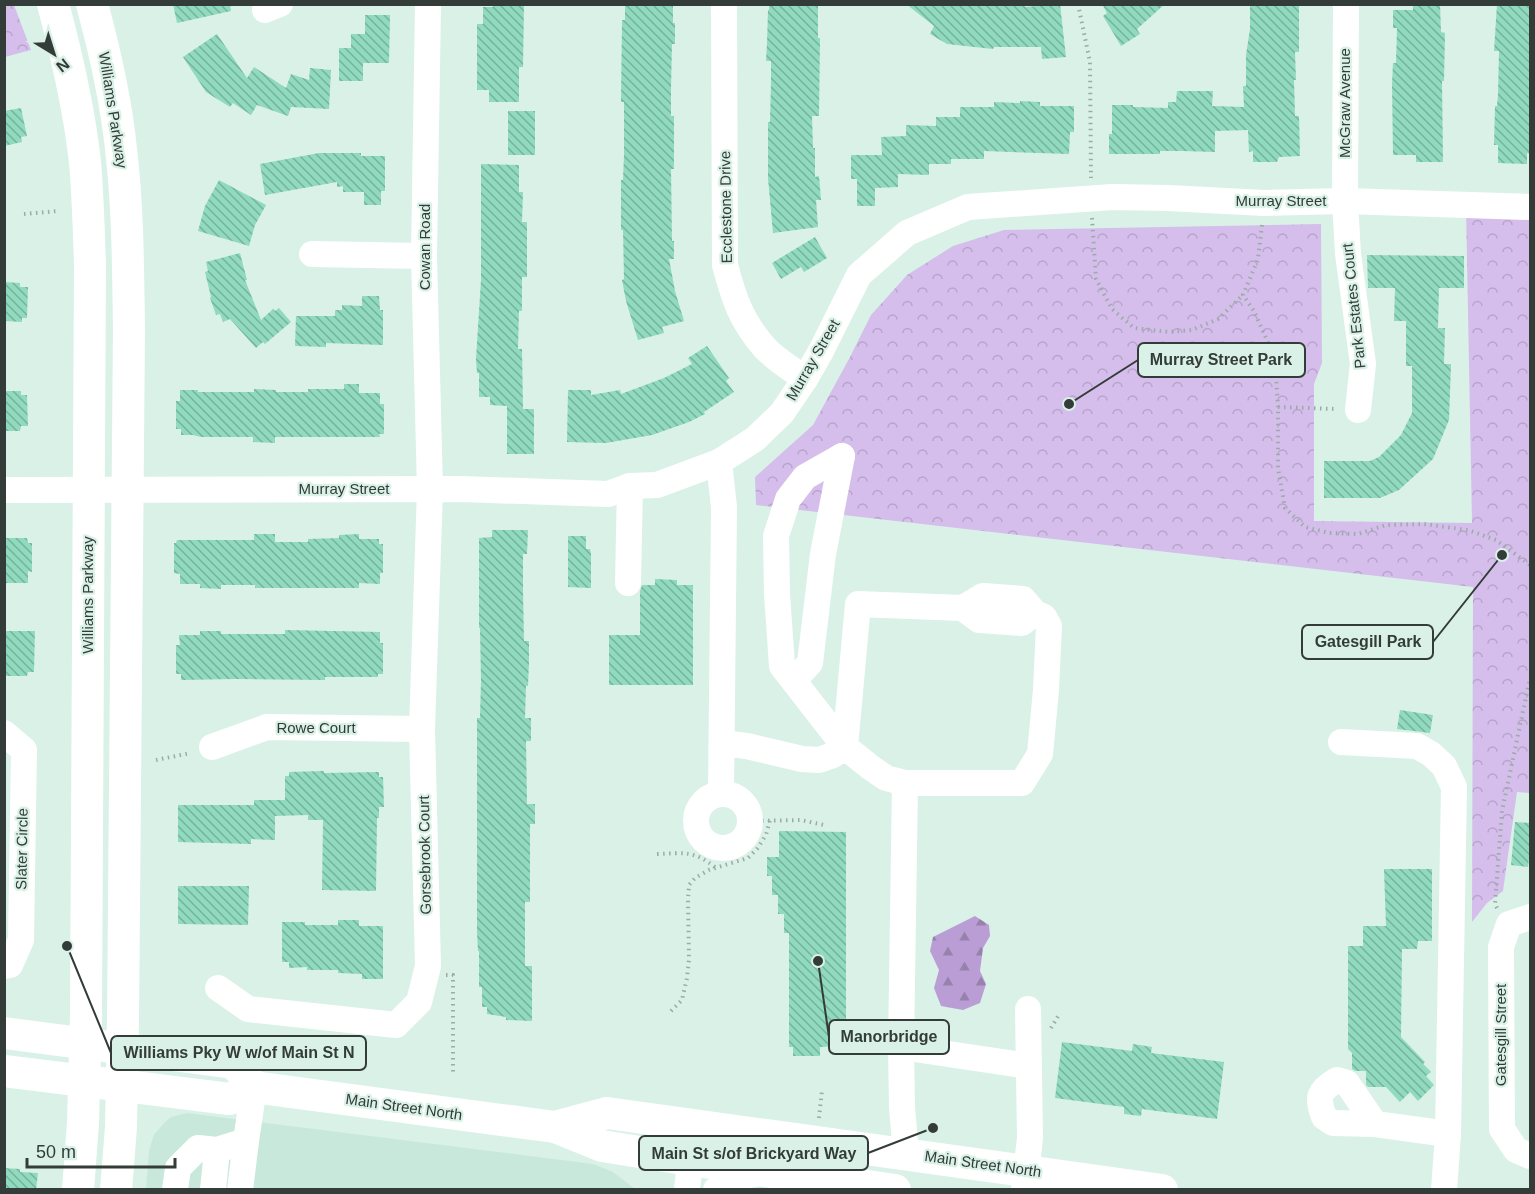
<svg xmlns="http://www.w3.org/2000/svg" width="1535" height="1194" font-family="Arial,sans-serif">
<style>
.built{fill:#c8e8db}
.forest{fill:url(#forest-firs)}
.park{fill:url(#park-crowns)}
.building{fill:url(#building-back-hatch)}
.lines{fill:none;stroke-linecap:round;stroke-linejoin:round}
.path{stroke:#9aaca5;stroke-width:4;stroke-dasharray:1.5 4.5;stroke-linecap:butt}
.minor{stroke:#fff;stroke-width:26}
.major{stroke:#fff;stroke-width:32}
.labels{text-anchor:middle;stroke-width:4.5;stroke-linejoin:round;paint-order:stroke}
.street-label{font-size:15px;fill:#333c38;stroke:#daf1e8}
.leader{fill:none;stroke:#333c38;stroke-width:2}
.callout-dot{fill:#333c38;stroke:#daf1e8;stroke-width:2}
.callout{fill:#daf1e8;stroke:#333c38;stroke-width:2}
.callout-label{font-size:16px;text-anchor:middle;font-weight:bold;fill:#333c38}
</style>
<defs>
<pattern id="forest-firs" width="22" height="20" patternUnits="userSpaceOnUse" patternTransform="scale(1.5)"><rect width="22" height="20" fill="#b99dd4"/><path d="M5 1l3.5 6h-7zM16 11l3.5 6h-7z" fill="#9781ad"/></pattern>
<pattern id="park-crowns" width="20" height="18" patternUnits="userSpaceOnUse" patternTransform="scale(1.5)"><rect width="20" height="18" fill="#d5beeb"/><path d="M2 6a3 3 0 1 1 6 0M12 15a3 3 0 1 1 6 0" fill="none" stroke="#b7a4ca"/></pattern>
<pattern id="building-back-hatch" width="6" height="6" patternUnits="userSpaceOnUse" patternTransform="scale(1.5)"><rect width="6" height="6" fill="#90dabf"/><path d="M-1 5l2 2M0 0l6 6M5-1l2 2" fill="none" stroke="#76b29c"/></pattern>
</defs>
<rect width="100%" height="100%" fill="#daf1e8"/>
<path class="built" d="M187,1113L593,1164L613,1172L635,1189L146,1190L149,1150L154,1135L164,1123L171,1117Z"/>
<path class="forest" d="M975,916L989,925L990,936L983,948L980,971L986,984L980,1003L963,1010L941,1006L934,988L939,970L930,951L933,937Z"/>
<g class="park">
<path d="M5,4L14,5L31,50L5,57Z"/>
<path d="M1466,206L1530,207V793L1517,792L1503,891L1487,903L1472,922L1473,587L756,505L755,477L813,425L850,357L871,315L907,275L953,246L1004,230L1321,224L1322,363L1314,384V521L1472,523Z"/>
</g>
<g class="building">
<path d="M173,4H230L231,11L177,23Z"/>
<path d="M493,4H524L523,67H519V102H489V90H477V24H483V7H493Z"/>
<path d="M625,4H673V23H675V44H672L671,89V116H674V169H671L672,241H674V259H669L675,291L684,321L662,327L664,333L638,340L626,301L622,280L624,279L623,230H621V180H623L624,155V102H621L622,20H625Z"/>
<path d="M769,4H818V38H820L819,116H812L813,148H815V177L819,176L821,200H816L818,227L773,233L768,178V122H770L771,83V61H766L767,43L768,10H769Z"/>
<path d="M906,4H1025V7L1060,4L1066,57L1042,59L1041,47H994L993,49L947,44L930,34L934,26Z"/>
<path d="M1102,4H1165L1137,29L1140,34L1121,46L1103,16L1107,13Z"/>
<path d="M1250,4H1299V52H1295L1296,80H1294L1295,116H1299L1300,156L1279,157L1277,162H1253V151L1249,152L1248,130L1215,131V152L1182,151H1160V154H1109V134H1112V105H1133V107L1168,108V102H1176L1177,91H1213L1212,106L1244,107L1243,86H1246V55L1250,29Z"/>
<path d="M1413,4H1440L1441,32L1445,33L1444,81H1442L1443,162H1416V155H1393L1392,84L1393,63H1396L1397,28H1393V10H1413Z"/>
<path d="M1497,4H1529V31L1530,32V154L1527,153V164L1498,163V145H1494L1495,106H1497L1498,95L1499,51H1494Z"/>
<path d="M365,15H390L389,63H363V81H339V48H351V34H365Z"/>
<path d="M217,34L247,78L254,67L286,88L291,74L309,80L310,68L331,70L329,109L291,107L288,116L257,105L251,115L233,103L230,107L206,92L183,57Z"/>
<path d="M1020,101L1040,102V106H1074V132H1070L1069,154L984,151V159H951V164H929V175L898,174V187L875,188V206H857V179H851V155H882L881,137L906,136V125L936,126V117H960V107H994V102L1020,103Z"/>
<path d="M21,108L27,136L21,137L22,142L4,146V111Z"/>
<rect x="508" y="111" width="27" height="44"/>
<path d="M319,153H361V156H385V191H381V205H364V192H343V186L337,187V182L265,195L260,164Z"/>
<path d="M481,164L519,165V192H523L522,222H527V277H522V311H519L518,349H522L523,409H534V454H507V406L490,405V397H479V373H477L476,359L481,280Z"/>
<path d="M219,180L266,205L255,225L249,246L198,231L205,206Z"/>
<path d="M815,237L827,258L804,272L801,267L781,279L772,263Z"/>
<path d="M240,253L247,280H245L261,320L273,309L275,311L279,308L291,322L265,344L263,342L256,348L230,319L223,322L220,314L216,315L210,298L211,297L205,272L208,271L206,262Z"/>
<path d="M1367,255L1464,256V288H1439L1438,328H1445L1444,364H1451L1449,420L1433,459L1399,490L1380,498H1324V461H1370L1379,457L1401,435L1412,413V366H1406V321H1394L1395,288H1368Z"/>
<path d="M4,282L20,283V287H28L27,318H22V322L4,321Z"/>
<path d="M362,296H379L380,310H383V345L326,343V347L295,346L296,316H335V310H342V305L362,306Z"/>
<path d="M707,346L729,378L726,381L734,392L704,412L705,414L689,422L652,435L606,443L567,442L568,390H591V395L620,390L621,394L664,378L692,364L688,358Z"/>
<path d="M344,384H359V393H380V404H384V434H379L380,437H275V443L253,442V437H201L193,435H181V429H176V401H180V390H198V392H254V389L276,390V392H308V389H344Z"/>
<path d="M4,391H21V395H27L28,426H21L20,431H4Z"/>
<path d="M492,530H528L527,554H523V591L524,641H529V663L528,686H526L525,718H531V741H526L527,804H535V824H530V902H525V966H532V1021L506,1020V1017L487,1014V1007H482V987H479V951H478L477,933V718H480L481,681L480,628H479V538L492,537Z"/>
<path d="M254,534H275V542H308V539L339,538V535L359,534V539H379V544H383V573H380V584L359,583V588H255V585H221V589L200,588V584H180V574L174,573V543H176L177,540H254Z"/>
<path d="M568,536H586V549H590L591,554V588L568,587Z"/>
<path d="M4,538H27L28,543H32V572L28,571V583H4Z"/>
<path d="M655,579L677,580V585H693V685H609V635H640V591L642,585H655Z"/>
<path d="M285,630L380,632V643H383V674H378V677H325V680L235,679L181,680V674H176V645H180L179,635H200V631H221V634H285Z"/>
<path d="M4,631H35L34,672H28L27,676H4Z"/>
<path d="M1400,710L1433,715L1430,733L1397,729Z"/>
<path d="M324,771V773L379,772V777H383L384,807H379V818H377L376,891L322,890L323,820H308V815L275,816V840L251,839V844L178,842V805H254V800H285V776H289V772Z"/>
<path d="M1515,822L1530,823V851L1528,867L1511,865Z"/>
<path d="M779,831L846,832V1046L820,1047V1056H793V1047H789V933H784V914H778V895H772V876H767V857H779Z"/>
<path d="M1384,869H1432V941H1418L1417,949H1402L1401,1037L1425,1062L1423,1064L1431,1072L1426,1076L1434,1085L1418,1101L1410,1092L1400,1102L1386,1087H1368L1366,1085V1071H1355L1352,1069V1053L1348,1049V946H1363V926H1386Z"/>
<path d="M178,886H249L248,925L178,924Z"/>
<path d="M338,920H359V926H383V979H362V974L338,973V970H307V967L289,968V962H282V922H305V925H338Z"/>
<path d="M1062,1042L1132,1051L1133,1044L1152,1047L1151,1053L1224,1062L1217,1119L1142,1109L1141,1116L1124,1114V1107L1055,1098Z"/>
<path d="M4,1168L20,1169V1172L38,1173L36,1190H4Z"/>
</g>
<g class="lines">
<g class="path">
<path d="M1078,4L1090,62L1091,178"/>
<path d="M24,214L58,211"/>
<path d="M1092,218L1096,279L1112,309L1134,328L1169,332L1192,330L1218,319L1243,295"/>
<path d="M1262,225L1258,259L1243,295L1254,311L1275,358L1278,407V468L1285,508L1305,527L1329,533L1358,534L1386,525L1424,524L1468,530L1496,540L1530,565"/>
<path d="M1278,407L1337,409"/>
<path d="M156,760L191,753"/>
<path d="M750,821L801,820L824,825"/>
<path d="M657,854C684,853 694,850 716,868"/>
<path d="M1497,908L1495,904L1502,811L1530,678"/>
<path d="M446,975H453V1073"/>
<path d="M671,1011L682,1000L687,978L689,959L688,900L689,885L695,878L709,870L748,858L757,849L766,835L770,820"/>
<path d="M1051,1028L1060,1013"/>
<path d="M819,1118L822,1090"/>
</g>
<g class="minor">
<path d="M724,4L725,265C734,299 741,321 765,348C776,360 792,369 805,379"/>
<path d="M1346,4L1345,201L1348,254L1363,364L1358,410"/>
<path d="M265,10L280,4"/>
<path d="M312,254L424,256"/>
<path d="M719,462L724,507L721,793"/>
<path d="M4,490L461,489L608,494L630,486L657,485L719,462L755,439L782,413L805,379L821,351L859,275L907,233L968,207L1112,197L1168,198L1264,203L1345,201L1530,207"/>
<path d="M628,583L630,486"/>
<path d="M963,608L979,620L1022,623L1035,613"/>
<path d="M794,680L810,663L823,554L842,456"/>
<path d="M4,733L24,750L21,940L10,965L4,966"/>
<path d="M1341,742L1417,746L1431,754L1444,766L1454,787L1448,1134"/>
<path d="M722,743L747,746L802,759L819,760L833,755L845,747L858,604L963,608L983,596L1023,599L1035,613L1044,617L1049,626L1046,690L1040,754L1022,783H905L886,778L870,767L845,747L782,666L777,594L776,536L788,499L805,477L842,456"/>
<path d="M212,747L267,727L422,729"/>
<path d="M905,783L901,1047L902,1107L906,1154"/>
<circle cx="723" cy="821" r="27"/>
<path d="M1530,917L1509,924L1501,947L1502,1129L1516,1150L1530,1156"/>
<path d="M218,988L248,1009L396,1025L419,1002L428,966L422,729L430,489L424,256L428,4"/>
<path d="M901,1047L1029,1066"/>
<path d="M1375,1124L1347,1083L1337,1080C1318,1091 1317,1097 1324,1117L1333,1123L1375,1124L1448,1134L1444,1190"/>
<path d="M175,1190L178,1168L198,1148L217,1150L246,1141L254,1087"/>
<path d="M213,1190L217,1150"/>
<path d="M240,1190L246,1141"/>
<path d="M687,1190L694,1125"/>
<path d="M716,1190L729,1179L760,1173"/>
<path d="M1024,1190L1030,1138L1028,1009"/>
</g>
<g class="major">
<path d="M53,4C67,56 79,108 85,162C88,197 89,232 90,267L86,1014L83,1123L78,1190"/>
<path d="M92,4C105,52 116,100 121,149C128,208 128,268 129,328L123,1019L121,1127L116,1190"/>
<path d="M4,1033L234,1063L254,1087"/>
<path d="M4,1071L230,1099L254,1087L555,1127L602,1146L690,1160L895,1190"/>
<path d="M555,1127L607,1113L1162,1190"/>
</g>
</g>
<g class="labels">
<g class="street-label">
<text transform="translate(1345 103) rotate(-90)" y="5">McGraw Avenue</text>
<text transform="translate(113 110) rotate(81)" y="5">Williams Parkway</text>
<text x="1281" y="206">Murray Street</text>
<text transform="translate(726 207) rotate(-91)" y="5">Ecclestone Drive</text>
<text transform="translate(425 247) rotate(-90)" y="5">Cowan Road</text>
<text transform="translate(1354 306) rotate(-96)" y="5">Park Estates Court</text>
<text transform="translate(813 360) rotate(-60)" y="5">Murray Street</text>
<text x="344" y="494">Murray Street</text>
<text transform="translate(88 595) rotate(-90)" y="5">Williams Parkway</text>
<text x="316" y="733">Rowe Court</text>
<text transform="translate(22 849) rotate(-89)" y="5">Slater Circle</text>
<text transform="translate(425 855) rotate(-91)" y="5">Gorsebrook Court</text>
<text transform="translate(1501 1035) rotate(-90)" y="5">Gatesgill Street</text>
<text transform="translate(404 1107) rotate(8)" y="5">Main Street North</text>
<text transform="translate(983 1164) rotate(8)" y="5">Main Street North</text>
</g>
</g>
<path class="leader" d="M1069 404L1138 360M1502 555L1433 642M818 961L829 1037M67 946L111 1053M933 1128L868 1153"/>
<g class="callout-dot">
<circle cx="1069" cy="404" r="6"/>
<circle cx="1502" cy="555" r="6"/>
<circle cx="818" cy="961" r="6"/>
<circle cx="67" cy="946" r="6"/>
<circle cx="933" cy="1128" r="6"/>
</g>
<g class="callout">
<rect x="1138" y="343" width="167" height="34" rx="6"/>
<rect x="1302" y="625" width="131" height="34" rx="6"/>
<rect x="829" y="1020" width="120" height="34" rx="6"/>
<rect x="111" y="1036" width="255" height="34" rx="6"/>
<rect x="639" y="1136" width="229" height="34" rx="6"/>
</g>
<g class="callout-label">
<text x="1221" y="365">Murray Street Park</text>
<text x="1368" y="647">Gatesgill Park</text>
<text x="889" y="1042">Manorbridge</text>
<text x="239" y="1058">Williams Pky W w/of Main St N</text>
<text x="754" y="1159">Main St s/of Brickyard Way</text>
</g>
<rect width="1535" height="1194" fill="none" stroke="#333c38" stroke-width="12"/>
<g transform="translate(54 54) rotate(142)" stroke="#daf1e8" stroke-width="4.5" paint-order="stroke">
<path d="M0-4.5L10 22L0 15L-10 22Z" fill="#333c38"/>
<text y="-9" font-size="16" font-weight="bold" text-anchor="middle" fill="#333c38">N</text>
</g>
<path d="M27 1158v9h148v-9" fill="none" stroke="#333c38" stroke-width="3"/>
<text x="36" y="1158" font-size="18" fill="#333c38" stroke="#daf1e8" stroke-width="4.5" paint-order="stroke">50 m</text>
</svg>
